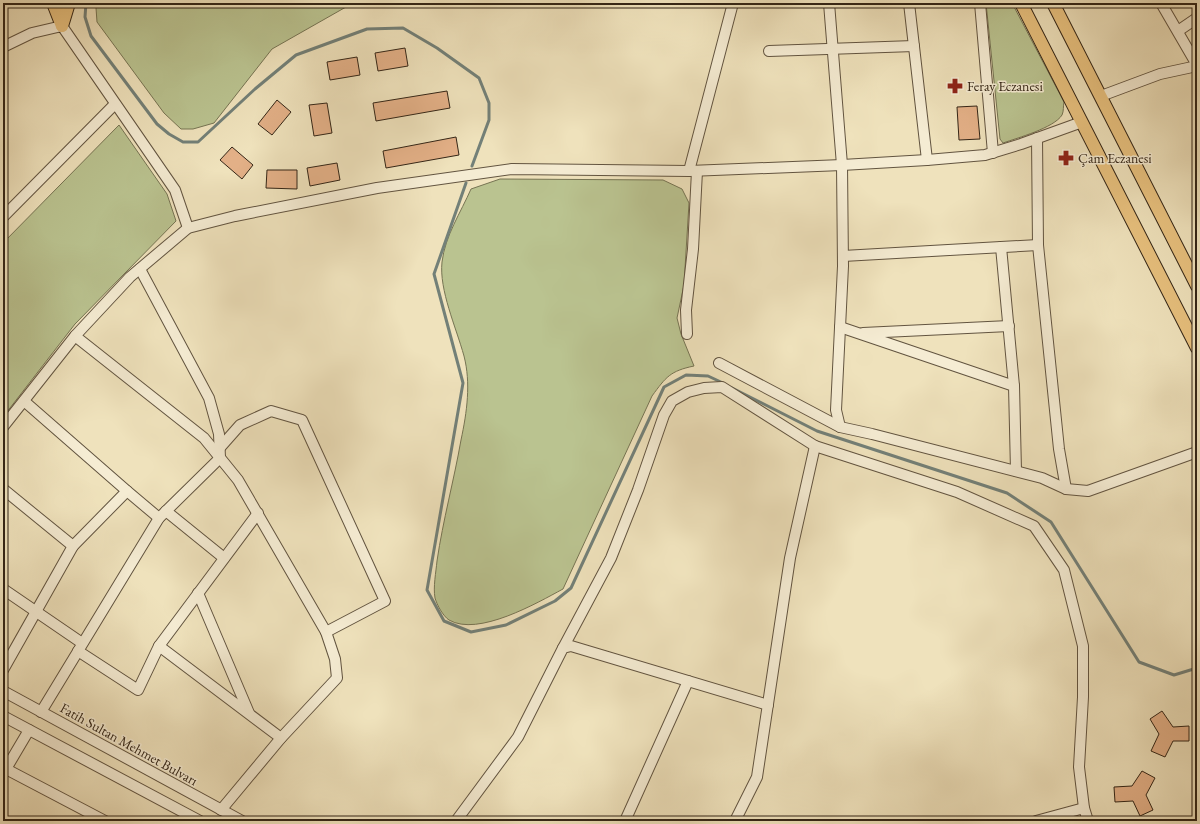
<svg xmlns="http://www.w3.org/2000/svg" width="1200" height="824" font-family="'EB Garamond',serif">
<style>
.green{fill:#bac390;stroke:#767453}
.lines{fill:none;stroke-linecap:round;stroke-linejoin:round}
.stream{stroke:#738078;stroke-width:3}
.building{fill:#e3b087;stroke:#332516}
.minor-casing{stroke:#625440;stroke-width:12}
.major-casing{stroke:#332516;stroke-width:14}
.minor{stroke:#f5ecd3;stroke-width:10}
.major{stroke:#e8c17e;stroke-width:12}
.labels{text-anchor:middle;stroke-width:3;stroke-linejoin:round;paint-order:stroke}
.poi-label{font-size:14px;fill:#332516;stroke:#f5ecd3;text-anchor:start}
.street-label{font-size:14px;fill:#332516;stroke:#f5ecd3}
</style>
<rect width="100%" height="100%" fill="#efe2bc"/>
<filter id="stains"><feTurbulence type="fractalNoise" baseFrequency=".005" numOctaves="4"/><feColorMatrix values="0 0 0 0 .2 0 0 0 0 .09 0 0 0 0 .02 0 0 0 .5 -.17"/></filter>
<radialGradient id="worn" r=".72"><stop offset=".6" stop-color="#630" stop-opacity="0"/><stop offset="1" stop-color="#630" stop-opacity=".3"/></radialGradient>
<g class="green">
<path d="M97,3H353L272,49L214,123L193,129H181L164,113L97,22L96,8Z"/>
<path d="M986,3H1012L1064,102C1063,106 1064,111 1062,115C1054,128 1017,138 1003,143L1000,139Z"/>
<path d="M119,125L167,194L176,221L75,324L3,417V243Z"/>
<path d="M500,179L663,180L682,189L689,203L684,285L677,318L681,334L694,366C670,371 666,377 652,396L563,589C537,603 478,637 449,620C443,616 437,605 435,598C433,587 436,572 437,561C443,520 454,480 461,440C467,412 471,383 464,356C456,327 439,290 442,262C445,236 461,212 471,189Z"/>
</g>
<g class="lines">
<g class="stream">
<path d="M86,3L85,17L91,36L157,124L169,134L183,142H198L255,89L296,55L367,29L403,28L437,48L479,78L489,103V120L472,166"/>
<path d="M466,183L434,274L463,383L427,590L444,621L471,632L506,625L555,601L571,588L664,387L686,375L708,376L723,383"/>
<path d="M732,388L817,431L1007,493L1051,522L1139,662L1174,675L1197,668"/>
</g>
</g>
<g class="building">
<path d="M405,48L408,66L378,71L375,53Z"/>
<path d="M357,57L360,75L330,80L327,62Z"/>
<path d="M447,91L450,108L376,121L373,103Z"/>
<path d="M277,100L291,112L272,135L258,124Z"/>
<path d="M327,103L332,133L314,136L309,105Z"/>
<path d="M977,106L980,139L959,140L957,107Z"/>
<path d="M456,137L459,155L386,168L383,151Z"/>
<path d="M232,147L253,165L242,179L220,160Z"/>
<path d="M337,163L340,180L310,186L307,168Z"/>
<path d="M267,170H297V189L266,188Z"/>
<path d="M1162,711L1173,727L1189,726V741H1173L1165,757L1151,751L1159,734L1150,719Z"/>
<path d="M1142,771L1155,778L1146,795L1153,810L1140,816L1133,801L1115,802L1114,787L1132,786Z"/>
</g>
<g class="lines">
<defs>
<g id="minor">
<path d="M829,3L842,165L843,266L836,410L840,427"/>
<path d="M909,3L927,160"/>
<path d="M980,3L993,153"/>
<path d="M1161,3L1197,65"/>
<path d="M1178,31L1197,18"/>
<path d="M3,47L32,33L62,26L175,190L188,228"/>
<path d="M769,51L914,46"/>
<path d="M1101,96L1160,74L1197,66"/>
<path d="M1037,138L1038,245L1059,449L1066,489"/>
<path d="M689,171L733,3"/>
<path d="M3,217L115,104"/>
<path d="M1001,247L1014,386"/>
<path d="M843,256L1038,245"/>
<path d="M840,327L1014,386L1016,471"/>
<path d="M863,333L1009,326"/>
<path d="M687,334L686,310L693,249L697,171"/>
<path d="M75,336L204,438L238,480L326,632L335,659L337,678L281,738L221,810"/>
<path d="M719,363L840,427L872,434L1042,478L1066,489L1088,491L1197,452"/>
<path d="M24,401L127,491L159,518"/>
<path d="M3,427L75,336L130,277L188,228L235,216L377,188L512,169L689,171L842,165L927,160L985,155L1021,144L1082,122"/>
<path d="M217,451L240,425L271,411L302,420L385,601L326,632"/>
<path d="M3,489L73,546"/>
<path d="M166,511L224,558"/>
<path d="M258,513L159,646L281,738"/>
<path d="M3,589L82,643"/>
<path d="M198,593L249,713"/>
<path d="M563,648L611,558L638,490L664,415L672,401L688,392L704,388L722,387L815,446"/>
<path d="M78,651L138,690L159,646"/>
<path d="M3,670L73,546L127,491"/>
<path d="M3,691L242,821"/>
<path d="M41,712L159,518L220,458L219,434L209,398L140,269"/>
<path d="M3,716L200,821"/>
<path d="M6,769L105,821"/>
<path d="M3,774L29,730"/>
<path d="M456,821L518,737L563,648L571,646L768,705"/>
<path d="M625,821L688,681"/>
<path d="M735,821L757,777L790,558L815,446L957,492L1034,526L1064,570L1083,646V697L1079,767L1084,808L1088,821"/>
<path d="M1036,821L1084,808"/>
</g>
<g id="major">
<path d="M53,3L62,26"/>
<path d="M1021,3L1197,348"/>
<path d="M1053,3L1197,286"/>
<path d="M62,26L69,3"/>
</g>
</defs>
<use href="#minor" class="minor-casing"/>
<use href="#major" class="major-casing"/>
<use href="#minor" class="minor"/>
<use href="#major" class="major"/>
</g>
<defs>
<symbol id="pharmacy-bare" viewBox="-9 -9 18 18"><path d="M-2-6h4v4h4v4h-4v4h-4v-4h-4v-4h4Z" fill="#8f2418" stroke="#f5ecd3" stroke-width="2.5" paint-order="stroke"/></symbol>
</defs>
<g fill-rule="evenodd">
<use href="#pharmacy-bare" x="944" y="75" width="22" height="22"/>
<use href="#pharmacy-bare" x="1055" y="147" width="22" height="22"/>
</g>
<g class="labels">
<g class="poi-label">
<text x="967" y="91">Feray Eczanesi</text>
<text x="1078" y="163">Çam Eczanesi</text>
</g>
<g class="street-label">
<text transform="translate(129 744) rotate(29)" y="5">Fatih Sultan Mehmet Bulvarı</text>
</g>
</g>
<rect width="1200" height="824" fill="none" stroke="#efe2bc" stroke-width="16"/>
<rect x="4" y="4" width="1192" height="816" fill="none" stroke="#332516" stroke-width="2"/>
<rect x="8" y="8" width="1184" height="808" fill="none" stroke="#332516"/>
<rect width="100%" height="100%" filter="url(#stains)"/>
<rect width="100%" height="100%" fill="url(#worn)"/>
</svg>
